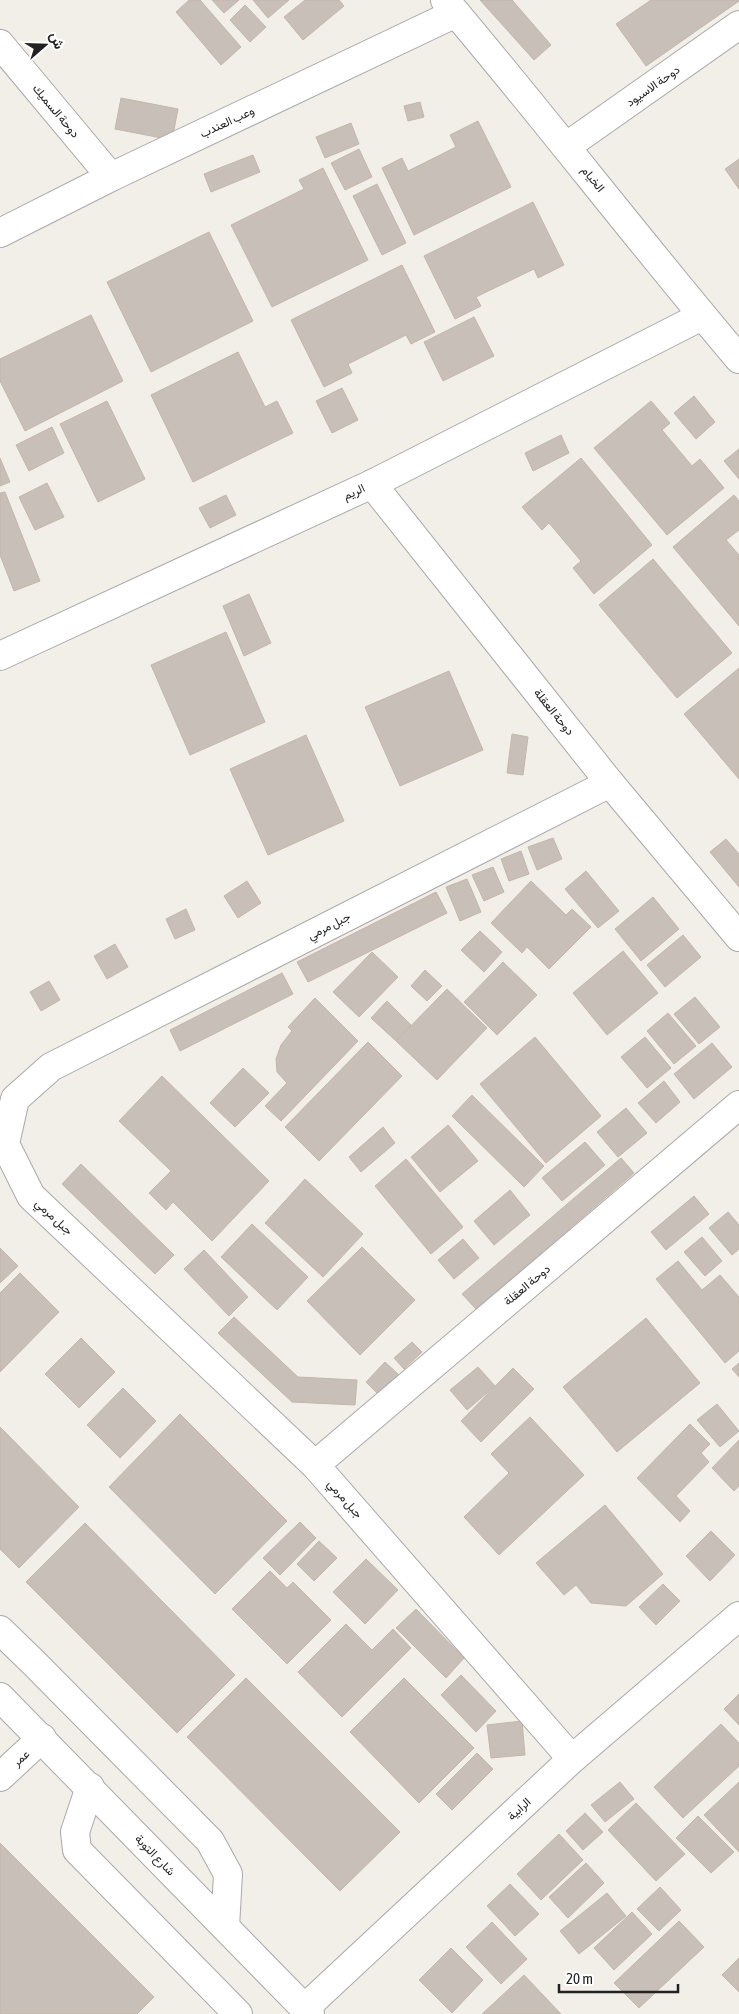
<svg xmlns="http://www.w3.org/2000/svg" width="739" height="2014" font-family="'Asap Condensed',Vazirmatn,sans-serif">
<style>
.building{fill:#c7bfb8;stroke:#c4b6ab}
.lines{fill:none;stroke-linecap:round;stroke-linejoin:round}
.minor-casing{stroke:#a9a9a9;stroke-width:30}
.minor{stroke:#fff;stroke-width:28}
.labels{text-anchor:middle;stroke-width:5;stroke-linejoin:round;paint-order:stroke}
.street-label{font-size:12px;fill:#222;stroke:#fff}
</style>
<rect width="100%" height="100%" fill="#f2efe9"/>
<g class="building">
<path d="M189,0H200L241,47L221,65L176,12Z"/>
<path d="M212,0H239L224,13Z"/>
<path d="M253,0H289L268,18Z"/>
<path d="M305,0H339L344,6L303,40L284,17Z"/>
<path d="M480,0H512L551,45L534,60Z"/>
<path d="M651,0H739V1L646,66L616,24Z"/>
<path d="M245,5L266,27L250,42L230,20Z"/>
<path d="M121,98L178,109L172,140L115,129Z"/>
<path d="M420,102L424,117L408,121L404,106Z"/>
<path d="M478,121L511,187L414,235L382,168L402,158L408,171L456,147L450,135Z"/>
<path d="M351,123L359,144L325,158L316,137Z"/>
<path d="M359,149L372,177L345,190L331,163Z"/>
<path d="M253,155L260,172L211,192L204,174Z"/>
<path d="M739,159V189L725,169Z"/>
<path d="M323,168L368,260L272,307L231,225L304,189L299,180Z"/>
<path d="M377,184L406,243L382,255L353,196Z"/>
<path d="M533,202L564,265L538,278L534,269L476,297L481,306L455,319L424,256Z"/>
<path d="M209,232L253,321L151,372L107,282Z"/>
<path d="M402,265L435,332L411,344L406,335L348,364L352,373L324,387L291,320Z"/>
<path d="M91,315L123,381L25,431L0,381V359Z"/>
<path d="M474,317L494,356L443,381L424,342Z"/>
<path d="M238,352L265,407L277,401L293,433L193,482L151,395Z"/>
<path d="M342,388L358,420L332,433L316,401Z"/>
<path d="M694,396L715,422L696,439L674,413Z"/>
<path d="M107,401L145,479L98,502L60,424Z"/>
<path d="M651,401L670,423L662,430L692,466L700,459L724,488L667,535L594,448Z"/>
<path d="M52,427L64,453L29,471L16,445Z"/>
<path d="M561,435L569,453L533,471L525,453Z"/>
<path d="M739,449V479L724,461Z"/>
<path d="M0,458L10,482L0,486Z"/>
<path d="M581,458L652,545L594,594L573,568L581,561L549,523L542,530L522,507Z"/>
<path d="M47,483L64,517L35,530L19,497Z"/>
<path d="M5,492L40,581L14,591L0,555V493Z"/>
<path d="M226,495L236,515L210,528L199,508Z"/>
<path d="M734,495L739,501V530L726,540L739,555V626L673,547Z"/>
<path d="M653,559L732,653L677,698L599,605Z"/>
<path d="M249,594L271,643L244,656L223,606Z"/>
<path d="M226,632L265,722L190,755L151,665Z"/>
<path d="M739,668V779L684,714Z"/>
<path d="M449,671L483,750L400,786L365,707Z"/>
<path d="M512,734L528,737L523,775L507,773Z"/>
<path d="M306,735L344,821L268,855L230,769Z"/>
<path d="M553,838L562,859L537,870L528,847Z"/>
<path d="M726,839L739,854V887L710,852Z"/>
<path d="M521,851L529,874L509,881L501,859Z"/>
<path d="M493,867L504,892L484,901L472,875Z"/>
<path d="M586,871L619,911L598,928L565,889Z"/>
<path d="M467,879L481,912L460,921L446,887Z"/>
<path d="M247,881L261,903L238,918L224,896Z"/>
<path d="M531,881L566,915L572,909L591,927L549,969L527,947L522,953L491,923Z"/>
<path d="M436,892L447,913L308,982L297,962Z"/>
<path d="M653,897L679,929L641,961L615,929Z"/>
<path d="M186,909L195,930L175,939L166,919Z"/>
<path d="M480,931L502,952L484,972L461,950Z"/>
<path d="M683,935L701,957L665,987L647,965Z"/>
<path d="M115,944L128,967L107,979L94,956Z"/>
<path d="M623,951L658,993L607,1035L573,993Z"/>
<path d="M372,952L398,977L359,1017L333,992Z"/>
<path d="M503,962L537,995L497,1035L464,1002Z"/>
<path d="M425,970L442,986L427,1001L411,986Z"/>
<path d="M282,973L293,994L180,1051L170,1030Z"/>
<path d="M49,981L60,1000L41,1011L30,992Z"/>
<path d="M447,989L487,1028L437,1080L396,1041Z"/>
<path d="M695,997L720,1027L699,1044L674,1014Z"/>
<path d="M315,998L358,1041L281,1121L265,1106L287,1083L277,1072L276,1059L281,1045L292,1031L288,1027Z"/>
<path d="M387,1001L411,1025L396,1041L371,1018Z"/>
<path d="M668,1013L696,1046L674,1064L647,1031Z"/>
<path d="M535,1037L601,1116L546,1163L480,1084Z"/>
<path d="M645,1037L671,1068L647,1088L621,1057Z"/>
<path d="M368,1042L402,1076L319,1161L285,1127Z"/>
<path d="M712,1043L732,1067L694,1099L674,1074Z"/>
<path d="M243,1068L269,1093L235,1127L210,1103Z"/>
<path d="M162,1076L269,1181L212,1241L173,1202L166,1210L149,1193L171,1171L119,1121Z"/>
<path d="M664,1081L680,1102L656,1123L638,1103Z"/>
<path d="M472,1095L544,1166L524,1187L452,1116Z"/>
<path d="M626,1108L647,1133L618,1157L597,1132Z"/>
<path d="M448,1125L478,1161L440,1192L411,1157Z"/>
<path d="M383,1127L395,1143L361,1172L349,1157Z"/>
<path d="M585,1142L605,1165L562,1201L542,1178Z"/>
<path d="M621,1158L634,1173L476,1309L462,1294Z"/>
<path d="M406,1159L463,1227L431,1254L375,1186Z"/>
<path d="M81,1164L174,1255L155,1274L62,1184Z"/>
<path d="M305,1179L363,1234L323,1277L265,1223Z"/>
<path d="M510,1190L530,1215L494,1245L474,1221Z"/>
<path d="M694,1196L709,1214L666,1250L651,1232Z"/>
<path d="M728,1212L739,1225V1249L732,1255L709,1228Z"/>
<path d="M252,1224L308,1277L277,1310L221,1257Z"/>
<path d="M702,1237L722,1261L705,1276L684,1252Z"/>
<path d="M463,1239L479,1258L454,1279L438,1260Z"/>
<path d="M362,1247L415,1300L360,1355L307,1301Z"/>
<path d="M0,1248L18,1266L0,1283Z"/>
<path d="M204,1250L248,1297L229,1316L184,1269Z"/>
<path d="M678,1261L702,1290L720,1275L739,1297V1351L725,1363L656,1279Z"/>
<path d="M20,1273L59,1312L0,1372V1293Z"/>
<path d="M234,1317L298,1377L357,1380L355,1405L292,1402L218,1333Z"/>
<path d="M646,1318L700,1383L617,1452L563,1387Z"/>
<path d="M81,1338L115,1372L79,1408L45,1374Z"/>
<path d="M412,1342L422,1352L404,1369L394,1358Z"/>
<path d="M385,1362L399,1375L379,1395L366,1382Z"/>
<path d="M739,1363V1377L732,1369Z"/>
<path d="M478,1367L495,1386L467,1410L450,1390Z"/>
<path d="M513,1368L534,1389L481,1442L461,1421Z"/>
<path d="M123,1388L156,1421L120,1458L87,1425Z"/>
<path d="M717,1404L739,1431L720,1447L697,1420Z"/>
<path d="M180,1414L287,1521L215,1594L109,1487Z"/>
<path d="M530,1417L584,1475L499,1555L464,1517L509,1473L491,1454Z"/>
<path d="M690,1424L710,1444L701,1453L709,1462L676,1496L690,1511L680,1522L637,1478Z"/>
<path d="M0,1427L79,1507L19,1568L0,1549Z"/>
<path d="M739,1440V1486L734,1491L712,1468Z"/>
<path d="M605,1505L663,1574L626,1606L591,1603L576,1585L564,1595L536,1563Z"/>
<path d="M300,1522L316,1538L280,1575L263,1558Z"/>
<path d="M85,1523L235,1675L177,1733L26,1582Z"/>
<path d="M711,1531L735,1555L710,1581L686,1556Z"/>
<path d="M319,1541L337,1558L314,1581L297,1564Z"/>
<path d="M366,1559L398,1590L365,1624L333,1592Z"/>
<path d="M270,1571L287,1588L293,1582L331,1620L287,1664L232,1609Z"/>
<path d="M663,1584L680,1601L656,1625L639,1607Z"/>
<path d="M416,1609L464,1658L446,1678L396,1628Z"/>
<path d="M346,1624L372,1650L393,1629L411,1648L342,1717L298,1672Z"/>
<path d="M461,1675L496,1711L476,1732L441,1695Z"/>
<path d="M246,1678L400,1832L340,1891L187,1737Z"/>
<path d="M404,1678L474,1748L419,1803L350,1732Z"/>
<path d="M739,1694V1725L724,1709Z"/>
<path d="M522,1721L525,1755L491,1758L487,1725Z"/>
<path d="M721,1724L739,1743V1766L683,1818L654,1787Z"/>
<path d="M477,1753L493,1769L452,1810L436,1794Z"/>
<path d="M620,1782L634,1799L605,1822L591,1805Z"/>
<path d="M739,1782V1852L704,1815Z"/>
<path d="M636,1803L685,1854L656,1881L608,1830Z"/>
<path d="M585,1813L603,1832L583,1850L566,1831Z"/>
<path d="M698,1816L734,1852L711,1873L676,1838Z"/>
<path d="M559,1834L583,1860L541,1900L517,1874Z"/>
<path d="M0,1843L154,1997L137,2014H0Z"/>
<path d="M586,1863L604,1883L568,1918L549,1897Z"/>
<path d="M510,1884L539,1914L515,1936L487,1906Z"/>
<path d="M660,1887L681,1910L659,1931L637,1909Z"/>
<path d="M607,1893L626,1916L579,1954L560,1931Z"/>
<path d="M632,1912L652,1934L614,1970L594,1948Z"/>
<path d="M679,1921L704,1947L639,2008L614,1983Z"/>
<path d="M492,1922L527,1959L501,1984L466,1947Z"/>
<path d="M451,1948L483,1980L452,2013L419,1980Z"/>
<path d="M739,1958V1992L722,1975Z"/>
<path d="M524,1975L561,2014H482Z"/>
</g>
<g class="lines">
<defs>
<g id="minor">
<path d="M445,0C545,118 639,241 739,359"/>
<path d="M0,44L111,177"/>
<path d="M567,146L739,25"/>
<path d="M0,233L111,177L456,13"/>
<path d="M372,484L610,783L739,937"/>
<path d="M0,656L372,484L702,316"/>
<path d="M315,1465L739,1105"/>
<path d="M0,1630L34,1663L210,1841L228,1874L225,1927"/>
<path d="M0,1697L310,2014"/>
<path d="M572,1759L315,1465L31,1196L5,1144L15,1099L51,1067L610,783"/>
<path d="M0,1777L42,1738"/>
<path d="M90,1787L75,1832L77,1850L238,2014"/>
<path d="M305,2008L572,1759L739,1616"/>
</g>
</defs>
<use href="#minor" class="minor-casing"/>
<use href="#minor" class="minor"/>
</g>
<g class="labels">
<g class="street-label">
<text transform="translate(653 86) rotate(-35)" y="4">دوحة الاسيود</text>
<text transform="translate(56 111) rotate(50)" y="4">دوحة السميك</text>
<text transform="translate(227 122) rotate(-25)" y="4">وعب العندب</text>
<text transform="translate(593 179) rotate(51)" y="4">الخيام</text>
<text transform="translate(354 492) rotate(-25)" y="4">الريم</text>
<text transform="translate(554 712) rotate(51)" y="4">دوحة العقلة</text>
<text transform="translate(329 926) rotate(-27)" y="4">جبل مرمي</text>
<text transform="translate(54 1217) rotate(43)" y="4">جبل مرمي</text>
<text transform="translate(527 1285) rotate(-40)" y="4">دوحة العقلة</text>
<text transform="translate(345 1499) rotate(49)" y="4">جبل مرمي</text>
<text transform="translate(21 1758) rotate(-42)" y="4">عمر</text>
<text transform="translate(519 1809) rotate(-43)" y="4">الرابية</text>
<text transform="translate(155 1855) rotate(46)" y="4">شارع التوبة</text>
</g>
</g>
<g transform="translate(45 45) rotate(70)" stroke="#ffffff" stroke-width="4" paint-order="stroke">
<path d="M0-4L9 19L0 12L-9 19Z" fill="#222222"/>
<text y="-8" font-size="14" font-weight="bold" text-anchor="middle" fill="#222222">ش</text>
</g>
<path d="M559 1984v8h119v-8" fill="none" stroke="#222222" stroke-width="2.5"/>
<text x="566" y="1984" font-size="15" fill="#222222" stroke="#ffffff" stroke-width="4" paint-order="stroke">20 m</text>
</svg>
